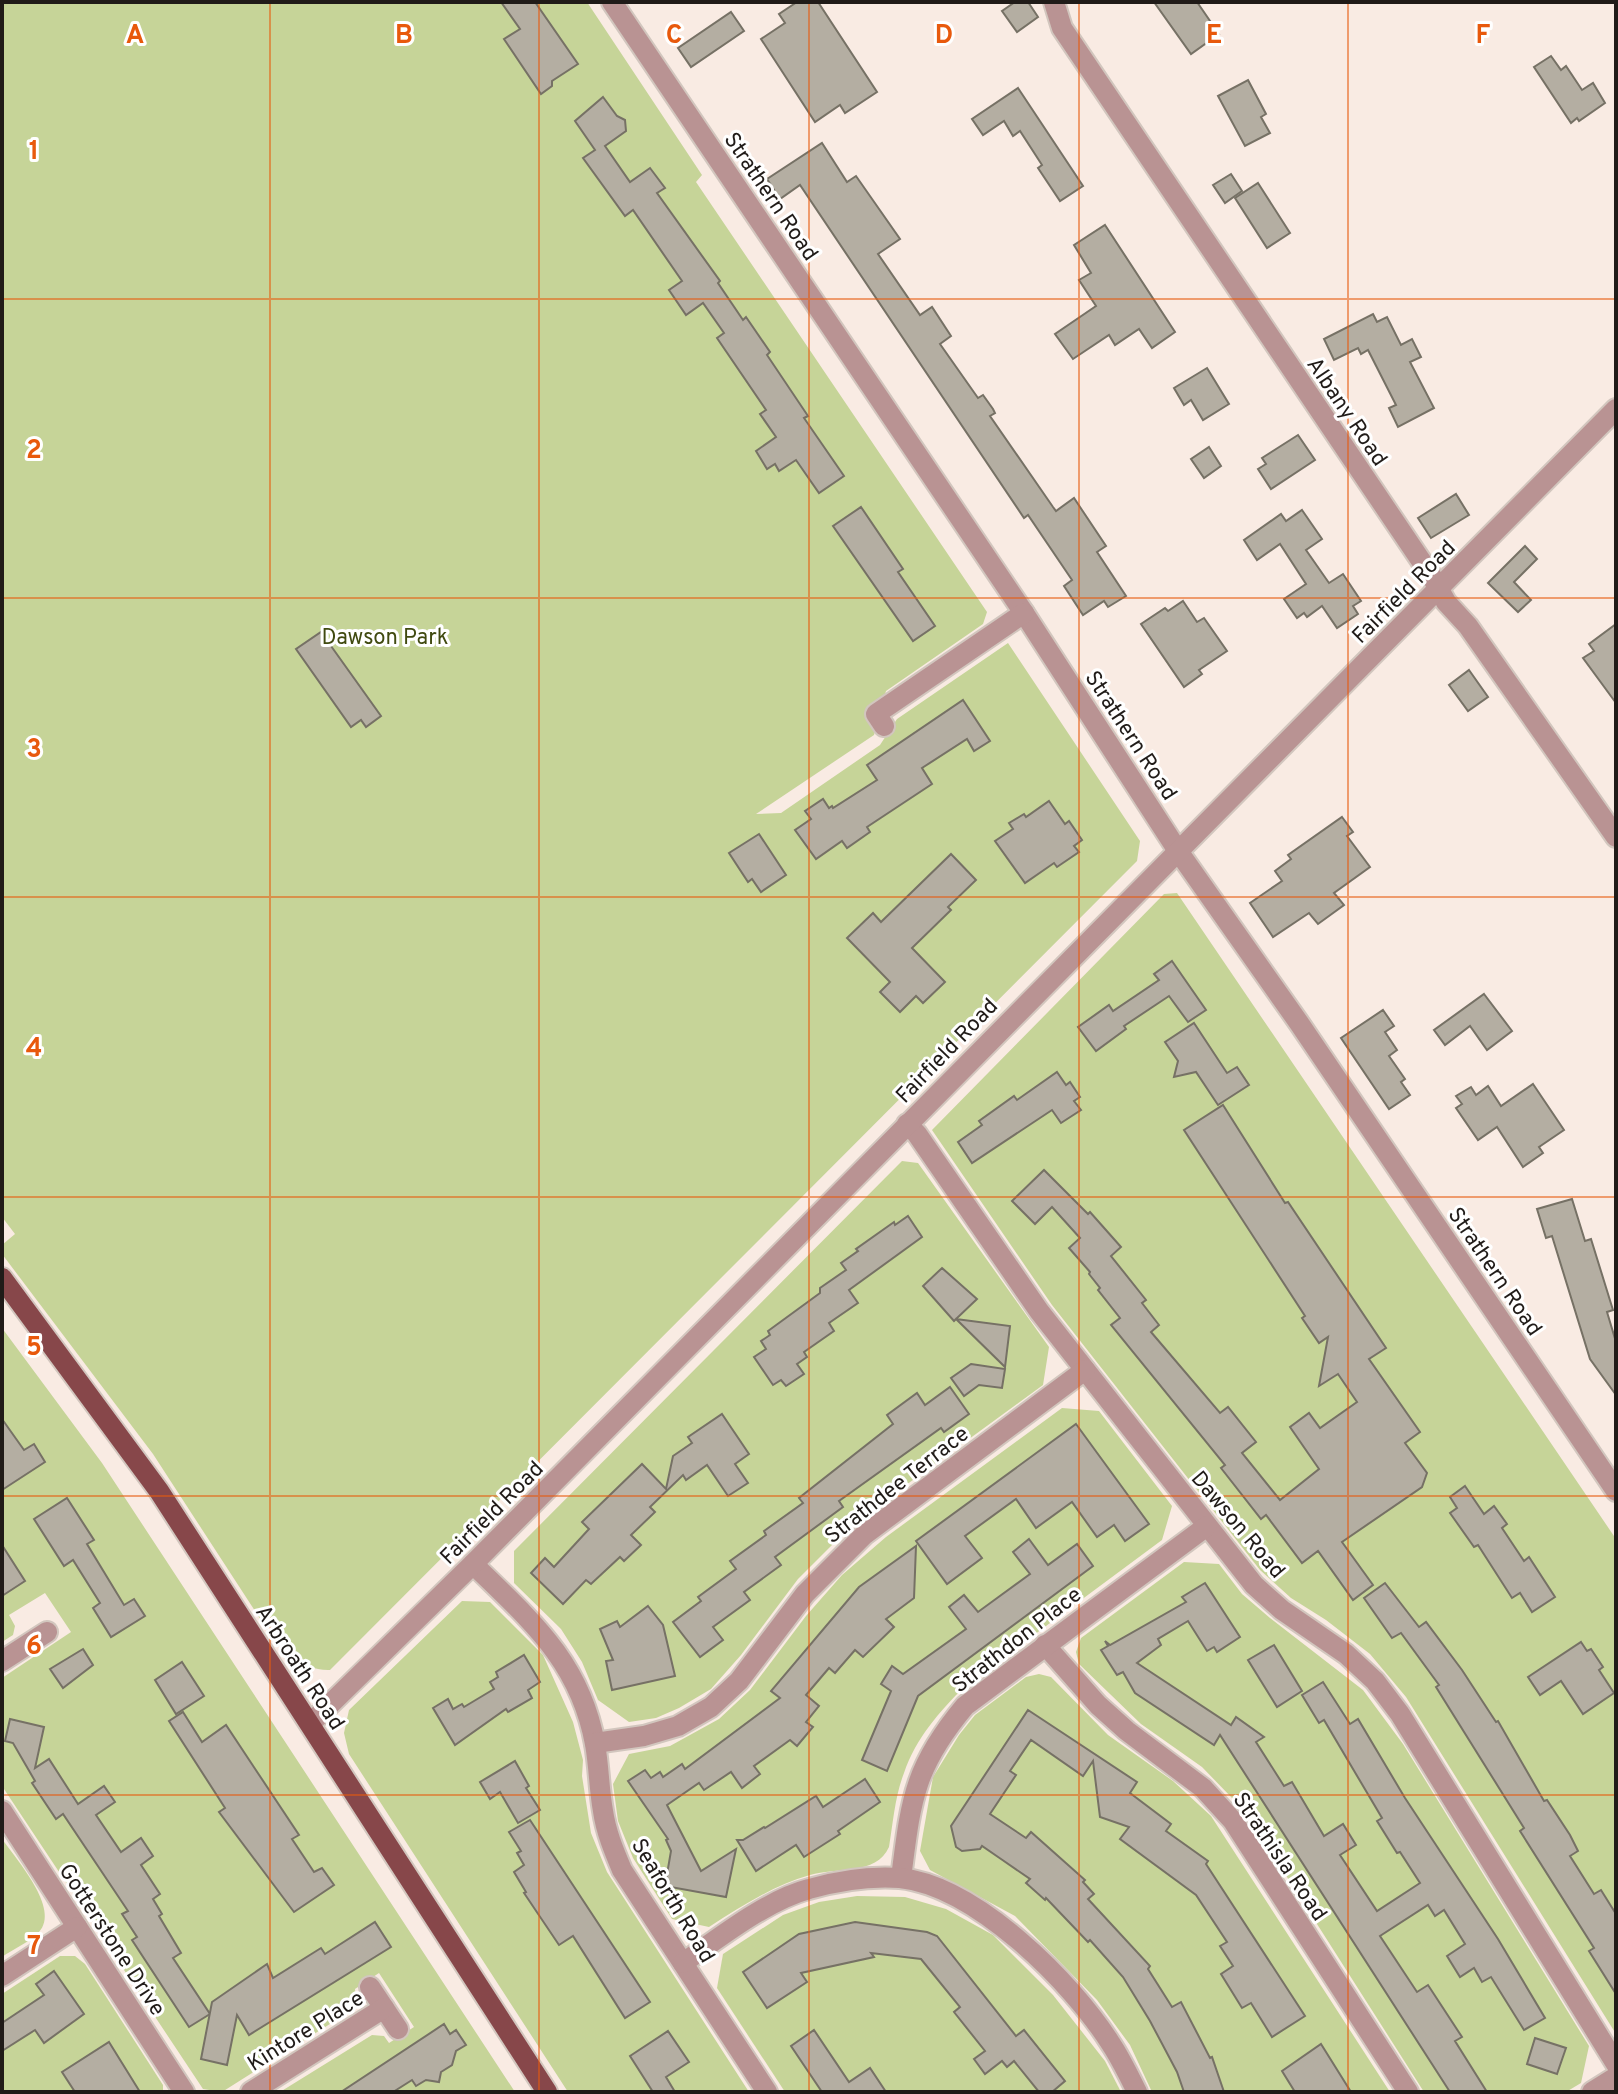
<svg xmlns="http://www.w3.org/2000/svg" width="1618" height="2094" font-family="Overpass,sans-serif">
<style>
.green{fill:#c6d498}
.building{fill:#b4aea2;stroke:#767165;stroke-width:2}
.lines{fill:none;stroke-linecap:round;stroke-linejoin:round}
.minor-casing{stroke:#d2c6be;stroke-width:24}
.major-casing{stroke:#d2c6be;stroke-width:24}
.minor{stroke:#b99393;stroke-width:20}
.major{stroke:#87474a;stroke-width:20}
.grid{fill:none;stroke:#e8590c;stroke-width:2;stroke-opacity:0.55}
.labels{text-anchor:middle;stroke-width:6;stroke-linejoin:round;paint-order:stroke}
.street-label{font-size:22px;fill:#201b18;stroke:#fff}
.park-label{font-size:22px;fill:#404a10;stroke:#fff}
.grid-label{font-size:26px;text-anchor:middle;font-weight:bold;fill:#e8590c;stroke:#fff;stroke-width:6;stroke-linejoin:round;paint-order:stroke}
</style>
<rect width="100%" height="100%" fill="#f9ebe3"/>
<g class="green">
<path d="M2,2H587L702,175L696,182L987,612L983,624L886,691L874,735L756,814L781,813L880,745L897,719L1008,643L1140,841L1137,861L330,1670C301,1671 286,1649 272,1625L266,1628L153,1454L2,1254V1245L15,1234L2,1217Z"/>
<path d="M1177,893L1616,1539V2034L1406,1697L1370,1654L1326,1620L1291,1598L1260,1570L1052,1305L932,1130L1164,894Z"/>
<path d="M902,1161L918,1163L1049,1347L1043,1385L854,1523L798,1579L741,1655L711,1689L679,1708L656,1718L629,1722L598,1700L582,1662L561,1629L514,1583V1551Z"/>
<path d="M2,1328L102,1463L515,2092H280L372,2035L384,2036L389,2043L414,2027L379,1973L355,1989L356,2001L349,2012L222,2092L203,2089L2,1786V1678L71,1632L45,1593L9,1615L15,1626L13,1635L2,1642Z"/>
<path d="M1062,1408L1099,1411L1172,1506L1162,1540L965,1686C939,1712 916,1738 904,1773C895,1796 893,1823 889,1847C876,1876 836,1867 810,1875C772,1886 742,1906 709,1927L672,1919L633,1858L618,1821L613,1784L629,1754L670,1746L719,1719L750,1690L806,1616L842,1575L886,1537Z"/>
<path d="M1184,1562L1219,1564L1242,1594L1270,1618L1363,1690L1403,1744L1589,2046L1581,2083L1566,2092H1424L1261,1836L1233,1799L1202,1767L1141,1724L1079,1664L1076,1652L1081,1638Z"/>
<path d="M462,1601L490,1602L543,1655L573,1722L583,1760L582,1776L591,1833L607,1872L749,2092H568L349,1754L344,1733L349,1710Z"/>
<path d="M1039,1674L1051,1677L1108,1735L1173,1781L1211,1816L1390,2092H1152L1130,2045L1097,2000L1015,1916L930,1870L920,1851L933,1777L959,1735L975,1715L1026,1677Z"/>
<path d="M2,1839C16,1859 61,1909 39,1932C30,1942 13,1949 2,1957Z"/>
<path d="M857,1896L905,1897L946,1909L993,1935L1053,1995L1105,2061L1121,2092H785L717,1988L723,1954L783,1915L819,1902Z"/>
<path d="M60,1956H75L85,1964L163,2085V2092H2V1994Z"/>
</g>
<g class="building">
<path d="M501,2H535L578,64L552,81V86L541,94L504,39L520,29Z"/>
<path d="M797,2H818L877,92L845,113L840,105L815,122L761,39L785,23L779,14Z"/>
<path d="M1015,2H1028L1038,17L1017,32L1002,11Z"/>
<path d="M1154,2H1197L1219,34L1191,54Z"/>
<path d="M731,12L744,31L691,67L678,48Z"/>
<path d="M1551,56L1561,70L1566,66L1582,90L1593,83L1605,103L1579,121L1577,118L1571,123L1534,67Z"/>
<path d="M1248,80L1266,114L1261,117L1270,133L1245,146L1218,96Z"/>
<path d="M1018,88L1083,186L1060,201L1038,168L1042,165L1020,131L1013,136L1004,121L983,135L972,119Z"/>
<path d="M603,97L617,116L625,120L626,131L605,146L630,182L650,168L665,188L657,193L720,281L718,283L743,320L746,317L770,352L767,355L808,416L804,418L844,476L819,493L796,460L779,471L775,464L767,469L756,451L776,437L760,414L766,410L717,338L724,333L703,303L686,315L669,290L682,281L633,210L625,216L583,158L595,150L575,121Z"/>
<path d="M822,143L847,182L856,176L900,239L878,254L920,315L932,307L951,336L940,344L978,398L983,395L993,409L995,413L990,416L1053,507L1056,511L1074,498L1106,546L1097,552L1126,596L1108,607L1104,601L1083,615L1064,586L1072,580L1028,515L1024,518L800,185L780,199L767,179Z"/>
<path d="M1231,174L1242,191L1225,203L1213,185Z"/>
<path d="M1258,183L1290,233L1267,248L1235,198Z"/>
<path d="M1105,225L1175,332L1152,348L1139,329L1115,345L1109,335L1073,359L1055,334L1096,306L1079,280L1091,273L1074,245Z"/>
<path d="M1373,314L1377,322L1387,317L1401,345L1412,339L1421,357L1410,362L1434,408L1398,427L1389,408L1396,405L1368,350L1361,354L1358,348L1334,360L1324,339Z"/>
<path d="M1207,368L1229,404L1203,420L1191,400L1184,405L1174,388Z"/>
<path d="M1298,435L1315,460L1271,489L1258,469L1266,464L1262,458Z"/>
<path d="M1209,447L1221,466L1204,478L1191,459Z"/>
<path d="M1456,494L1469,515L1431,538L1418,518Z"/>
<path d="M861,507L903,569L898,572L935,626L913,641L833,526Z"/>
<path d="M1302,510L1322,539L1306,550L1329,583L1343,574L1361,601L1353,606L1358,614L1337,628L1322,606L1307,617L1304,613L1297,618L1284,599L1306,584L1280,544L1257,560L1244,540L1281,514L1286,521Z"/>
<path d="M1525,546L1537,559L1514,582L1531,600L1518,612L1488,583Z"/>
<path d="M1183,601L1197,622L1204,618L1227,651L1199,670L1202,674L1184,687L1141,624L1165,608L1168,611Z"/>
<path d="M1616,624V703L1583,658L1594,651L1589,644Z"/>
<path d="M321,632L381,716L366,727L361,720L351,727L296,649Z"/>
<path d="M1469,670L1488,697L1468,711L1449,685Z"/>
<path d="M963,700L990,741L974,751L967,739L922,768L932,784L867,827L870,832L847,848L842,841L816,859L795,830L811,819L805,811L823,799L829,808L832,806L833,808L877,780L867,765Z"/>
<path d="M1049,801L1065,824L1069,821L1082,840L1074,846L1079,852L1057,867L1054,863L1025,883L995,841L1013,829L1009,823L1024,814L1026,817Z"/>
<path d="M1342,817L1353,832L1347,836L1370,867L1334,893L1344,905L1318,924L1309,913L1273,937L1250,903L1282,881L1275,871L1291,859L1288,855Z"/>
<path d="M759,834L786,875L761,892L752,879L748,882L729,853Z"/>
<path d="M951,854L976,880L948,907L951,910L912,948L945,982L923,1003L916,996L900,1012L880,992L890,982L847,938L873,913L881,922Z"/>
<path d="M1172,961L1206,1010L1188,1022L1169,996L1124,1026L1126,1029L1096,1051L1078,1027L1109,1005L1113,1011L1159,980L1154,974Z"/>
<path d="M1484,994L1512,1031L1487,1050L1470,1026L1445,1045L1434,1030Z"/>
<path d="M1383,1010L1394,1026L1385,1032L1397,1050L1389,1056L1405,1079L1401,1082L1410,1095L1389,1109L1341,1038Z"/>
<path d="M1194,1023L1227,1073L1237,1067L1249,1085L1218,1105L1196,1072L1174,1077L1178,1061L1165,1042Z"/>
<path d="M1057,1072L1066,1085L1070,1082L1080,1097L1074,1101L1081,1110L1061,1123L1052,1110L972,1163L958,1142L982,1125L979,1121L1014,1096L1017,1100Z"/>
<path d="M1533,1084L1564,1130L1539,1147L1543,1153L1523,1167L1497,1127L1478,1140L1456,1108L1462,1104L1456,1096L1471,1087L1476,1095L1488,1086L1501,1106Z"/>
<path d="M1223,1105L1285,1203L1288,1202L1386,1348L1369,1359L1420,1432L1405,1443L1427,1473L1422,1487L1342,1542L1373,1585L1353,1600L1318,1551L1302,1563L1266,1515L1261,1519L1221,1468L1225,1465L1111,1325L1120,1318L1098,1290L1100,1288L1089,1274L1090,1272L1069,1248L1080,1238L1052,1207L1035,1224L1012,1201L1044,1170L1088,1214L1090,1212L1121,1247L1111,1256L1146,1300L1142,1303L1159,1325L1151,1332L1220,1413L1228,1407L1256,1442L1242,1453L1280,1500L1319,1469L1290,1427L1309,1413L1320,1428L1357,1402L1338,1374L1319,1386L1328,1337L1319,1343L1302,1318L1305,1316L1184,1130Z"/>
<path d="M1572,1199L1585,1241L1591,1239L1613,1310L1607,1312L1616,1342V1395L1590,1359L1552,1236L1546,1238L1537,1209Z"/>
<path d="M908,1216L922,1237L849,1290L858,1303L829,1323L834,1331L804,1352L807,1357L797,1364L804,1374L786,1386L781,1380L773,1385L754,1357L766,1349L761,1341L770,1335L768,1331L820,1293V1288L846,1270L841,1263L858,1251L856,1249L894,1222L895,1225Z"/>
<path d="M942,1268L977,1299L956,1319L1010,1326L1005,1367L956,1319L954,1321L923,1286Z"/>
<path d="M971,1364L1005,1369L1002,1388L979,1385L964,1396L951,1378Z"/>
<path d="M950,1387L969,1414L944,1432L941,1428L839,1501L843,1507L775,1557L781,1565L744,1592L750,1600L713,1627L723,1640L700,1657L673,1622L701,1601L698,1597L736,1569L730,1561L766,1535L764,1531L803,1503L799,1498L893,1424L887,1415L917,1393L925,1405Z"/>
<path d="M722,1414L749,1454L735,1464L748,1483L728,1496L707,1465L686,1480L683,1475L650,1507L655,1512L631,1535L641,1545L624,1561L620,1557L591,1584L586,1580L563,1604L531,1573L545,1558L554,1567L589,1529L582,1522L642,1464L666,1489L673,1456L692,1443L688,1437Z"/>
<path d="M2,1419L24,1450L34,1444L45,1462L2,1490Z"/>
<path d="M1076,1424L1149,1524L1125,1541L1114,1525L1097,1537L1072,1502L1036,1528L1016,1499L965,1536L982,1558L947,1584L916,1541Z"/>
<path d="M1465,1486L1484,1514L1494,1506L1507,1524L1502,1528L1524,1561L1529,1557L1555,1597L1532,1612L1520,1593L1512,1598L1478,1545L1474,1547L1450,1513L1457,1508L1450,1497Z"/>
<path d="M67,1498L94,1540L87,1544L124,1605L134,1599L145,1616L111,1637L93,1608L100,1603L73,1560L64,1566L34,1519Z"/>
<path d="M1029,1539L1048,1565L1077,1544L1093,1566L918,1696L887,1771L862,1760L891,1691L881,1684L892,1666L903,1674L966,1629L949,1607L964,1595L978,1612L1030,1574L1013,1552Z"/>
<path d="M2,1545L25,1581L2,1596Z"/>
<path d="M916,1546L914,1598L886,1619L894,1627L863,1657L855,1650L835,1673L829,1668L806,1695L819,1706L806,1722L813,1727L797,1746L790,1740L754,1766L760,1774L742,1788L731,1772L704,1790L699,1783L667,1805L701,1871L736,1849L726,1897L665,1886L671,1851L666,1840L668,1839L628,1781L645,1770L651,1778L660,1772L663,1777L682,1764L685,1769L780,1698L771,1691L859,1587Z"/>
<path d="M1205,1583L1240,1637L1217,1652L1214,1647L1207,1651L1188,1621L1158,1639L1161,1645L1137,1663L1231,1725L1236,1717L1264,1737L1256,1742L1284,1786L1292,1782L1324,1836L1343,1824L1356,1845L1340,1855L1377,1911L1420,1883L1400,1852L1397,1853L1377,1821L1382,1818L1324,1720L1319,1723L1302,1695L1323,1682L1350,1724L1358,1719L1405,1798L1498,1939L1545,2018L1524,2030L1491,1977L1482,1982L1474,1968L1460,1977L1447,1956L1465,1944L1444,1910L1435,1916L1428,1905L1380,1936L1417,1992L1428,1985L1462,2037L1455,2041L1487,2092H1450L1220,1735L1214,1745L1135,1693L1123,1672L1117,1675L1101,1650L1108,1646L1105,1641L1110,1645L1186,1602L1182,1597Z"/>
<path d="M1385,1583L1419,1627L1426,1622L1462,1670L1496,1722L1498,1721L1544,1801L1547,1800L1570,1835L1578,1851L1570,1856L1594,1894L1601,1890L1616,1914V1994L1589,1951L1594,1948L1520,1831L1524,1828L1436,1687L1439,1685L1401,1633L1392,1638L1364,1598Z"/>
<path d="M648,1606L663,1625L675,1676L612,1690L606,1661L613,1660L600,1629L617,1621L620,1627Z"/>
<path d="M1581,1642L1587,1651L1591,1649L1603,1667L1599,1670L1614,1693L1583,1714L1561,1681L1540,1695L1528,1677Z"/>
<path d="M1274,1645L1302,1691L1277,1707L1248,1660Z"/>
<path d="M83,1649L93,1665L63,1688L50,1669Z"/>
<path d="M524,1655L540,1682L528,1690L532,1698L508,1712L506,1709L455,1745L433,1708L448,1699L453,1709L462,1704L464,1707L494,1689L490,1682L498,1677L496,1672Z"/>
<path d="M182,1662L204,1696L176,1714L155,1680Z"/>
<path d="M1028,1710L1137,1782L1130,1793L1171,1824L1166,1831L1208,1861L1206,1864L1305,2016L1272,2037L1251,2003L1242,2008L1221,1974L1233,1966L1220,1946L1227,1942L1196,1895L1120,1839L1129,1827L1100,1817L1093,1761L1083,1776L1031,1740L1010,1771L1016,1775L990,1814L1026,1838L1031,1832L1085,1880L1083,1882L1094,1894L1088,1899L1150,1966L1148,1969L1172,2007L1181,2002L1210,2058L1212,2057L1224,2092H1184L1177,2072L1150,2021L1123,1977L1090,1940L1088,1942L1046,1898L1045,1900L1026,1883L1030,1879L1001,1859L982,1846L980,1849L962,1851L956,1847L951,1826Z"/>
<path d="M183,1712L202,1742L226,1725L299,1835L292,1839L314,1872L322,1868L334,1885L294,1912L219,1812L225,1808L169,1721Z"/>
<path d="M10,1719L44,1727L35,1768L49,1759L78,1804L104,1786L115,1802L96,1815L121,1852L141,1838L153,1856L141,1865L160,1894L153,1899L162,1914L159,1916L181,1953L173,1958L210,2014L189,2027L132,1940L137,1937L122,1914L128,1911L63,1814L56,1819L32,1783L35,1781L13,1743L5,1741Z"/>
<path d="M515,1761L529,1786L526,1788L540,1810L518,1823L500,1792L490,1799L480,1782Z"/>
<path d="M865,1779L880,1802L838,1831L840,1834L804,1857L796,1845L756,1871L737,1840H743L764,1827L765,1828L816,1796L823,1807Z"/>
<path d="M530,1820L650,2002L625,2018L573,1936L559,1945L524,1893L526,1892L514,1872L524,1865L517,1853L521,1851L509,1832Z"/>
<path d="M375,1922L391,1947L249,2035L237,2015L227,2065L201,2059L212,2002L267,1964L273,1978L321,1948L325,1954Z"/>
<path d="M855,1922L927,1932L937,1936L1016,2036L1024,2030L1065,2081L1052,2092H1039L1014,2061L1007,2067L1002,2061L985,2074L974,2059L985,2051L954,2012L960,2007L921,1959L871,1953L874,1957L801,1973L807,1982L767,2008L743,1972L799,1934Z"/>
<path d="M54,1971L84,2014L44,2043L35,2030L2,2051V2023L44,1995L36,1984Z"/>
<path d="M444,2024L450,2034L456,2030L466,2045L456,2051L452,2065L441,2072L439,2082L426,2080L416,2086L412,2080L393,2092H341Z"/>
<path d="M814,2030L849,2082L870,2068L886,2092H822L791,2046Z"/>
<path d="M668,2031L689,2062L666,2077L675,2092H653L630,2056Z"/>
<path d="M1535,2038L1566,2048L1557,2074L1527,2064Z"/>
<path d="M109,2042L140,2092H75L62,2072Z"/>
<path d="M1321,2044L1351,2092H1295L1282,2071Z"/>
</g>
<g class="lines">
<defs>
<g id="minor">
<path d="M612,2L1024,613L1178,851L1299,1023L1616,1491"/>
<path d="M1054,2L1062,28L1432,577L1446,602L1468,626L1616,837"/>
<path d="M884,726L876,714L1024,613"/>
<path d="M907,1124L917,1134L1039,1311L1254,1585L1282,1610L1346,1654L1375,1681L1400,1714L1616,2064"/>
<path d="M473,1564C530,1620 580,1661 595,1744C599,1766 599,1789 603,1811C606,1832 614,1851 622,1870L767,2092"/>
<path d="M1045,1645L1098,1705L1127,1731L1203,1788L1233,1821L1408,2092"/>
<path d="M2,1661L47,1632"/>
<path d="M310,1724L473,1564L1616,409"/>
<path d="M595,1743L644,1736L678,1726L711,1707L739,1681L805,1594L864,1535L1085,1370"/>
<path d="M2,1811L184,2092"/>
<path d="M901,1878C911,1801 913,1768 965,1706L1207,1526"/>
<path d="M683,1963C719,1938 767,1900 809,1889C837,1881 871,1876 900,1878C976,1886 1072,1982 1111,2044C1121,2059 1129,2076 1137,2092"/>
<path d="M2,1976L77,1927"/>
<path d="M370,1987L398,2029"/>
<path d="M251,2092L384,2008"/>
<path d="M1592,2092L1616,2077"/>
</g>
<path id="major" d="M2,1278L159,1491L547,2092"/>
</defs>
<use href="#minor" class="minor-casing"/>
<use href="#major" class="major-casing"/>
<use href="#minor" class="minor"/>
<use href="#major" class="major"/>
</g>
<path class="grid" d="M270,2V2092M539,2V2092M809,2V2092M1079,2V2092M1348,2V2092M2,299H1616M2,598H1616M2,897H1616M2,1197H1616M2,1496H1616M2,1795H1616"/>
<g class="labels">
<g class="street-label">
<text transform="translate(772 196) rotate(56)" y="8">Strathern Road</text>
<text transform="translate(1348 411) rotate(56)" y="8">Albany Road</text>
<text transform="translate(1403 591) rotate(-45)" y="8">Fairfield Road</text>
<text transform="translate(1132 735) rotate(57)" y="8">Strathern Road</text>
<text transform="translate(946 1050) rotate(-46)" y="8">Fairfield Road</text>
<text transform="translate(1496 1271) rotate(56)" y="8">Strathern Road</text>
<text transform="translate(896 1484) rotate(-38)" y="8">Strathdee Terrace</text>
<text transform="translate(491 1512) rotate(-45)" y="8">Fairfield Road</text>
<text transform="translate(1239 1524) rotate(50)" y="8">Dawson Road</text>
<text transform="translate(1016 1639) rotate(-38)" y="8">Strathdon Place</text>
<text transform="translate(301 1667) rotate(57)" y="8">Arbroath Road</text>
<text transform="translate(1281 1856) rotate(56)" y="8">Strathisla Road</text>
<text transform="translate(674 1900) rotate(59)" y="8">Seaforth Road</text>
<text transform="translate(113 1939) rotate(57)" y="8">Gotterstone Drive</text>
<text transform="translate(305 2030) rotate(-32)" y="8">Kintore Place</text>
</g>
<g class="park-label">
<text x="385" y="644">Dawson Park</text>
</g>
</g>
<g class="grid-label">
<text x="135" y="43">A</text>
<text x="404" y="43">B</text>
<text x="674" y="43">C</text>
<text x="944" y="43">D</text>
<text x="1214" y="43">E</text>
<text x="1483" y="43">F</text>
<text x="34" y="159">1</text>
<text x="34" y="458">2</text>
<text x="34" y="757">3</text>
<text x="34" y="1056">4</text>
<text x="34" y="1355">5</text>
<text x="34" y="1654">6</text>
<text x="34" y="1954">7</text>
</g>
<rect width="1618" height="2094" fill="none" stroke="#201b18" stroke-width="8"/>
</svg>
